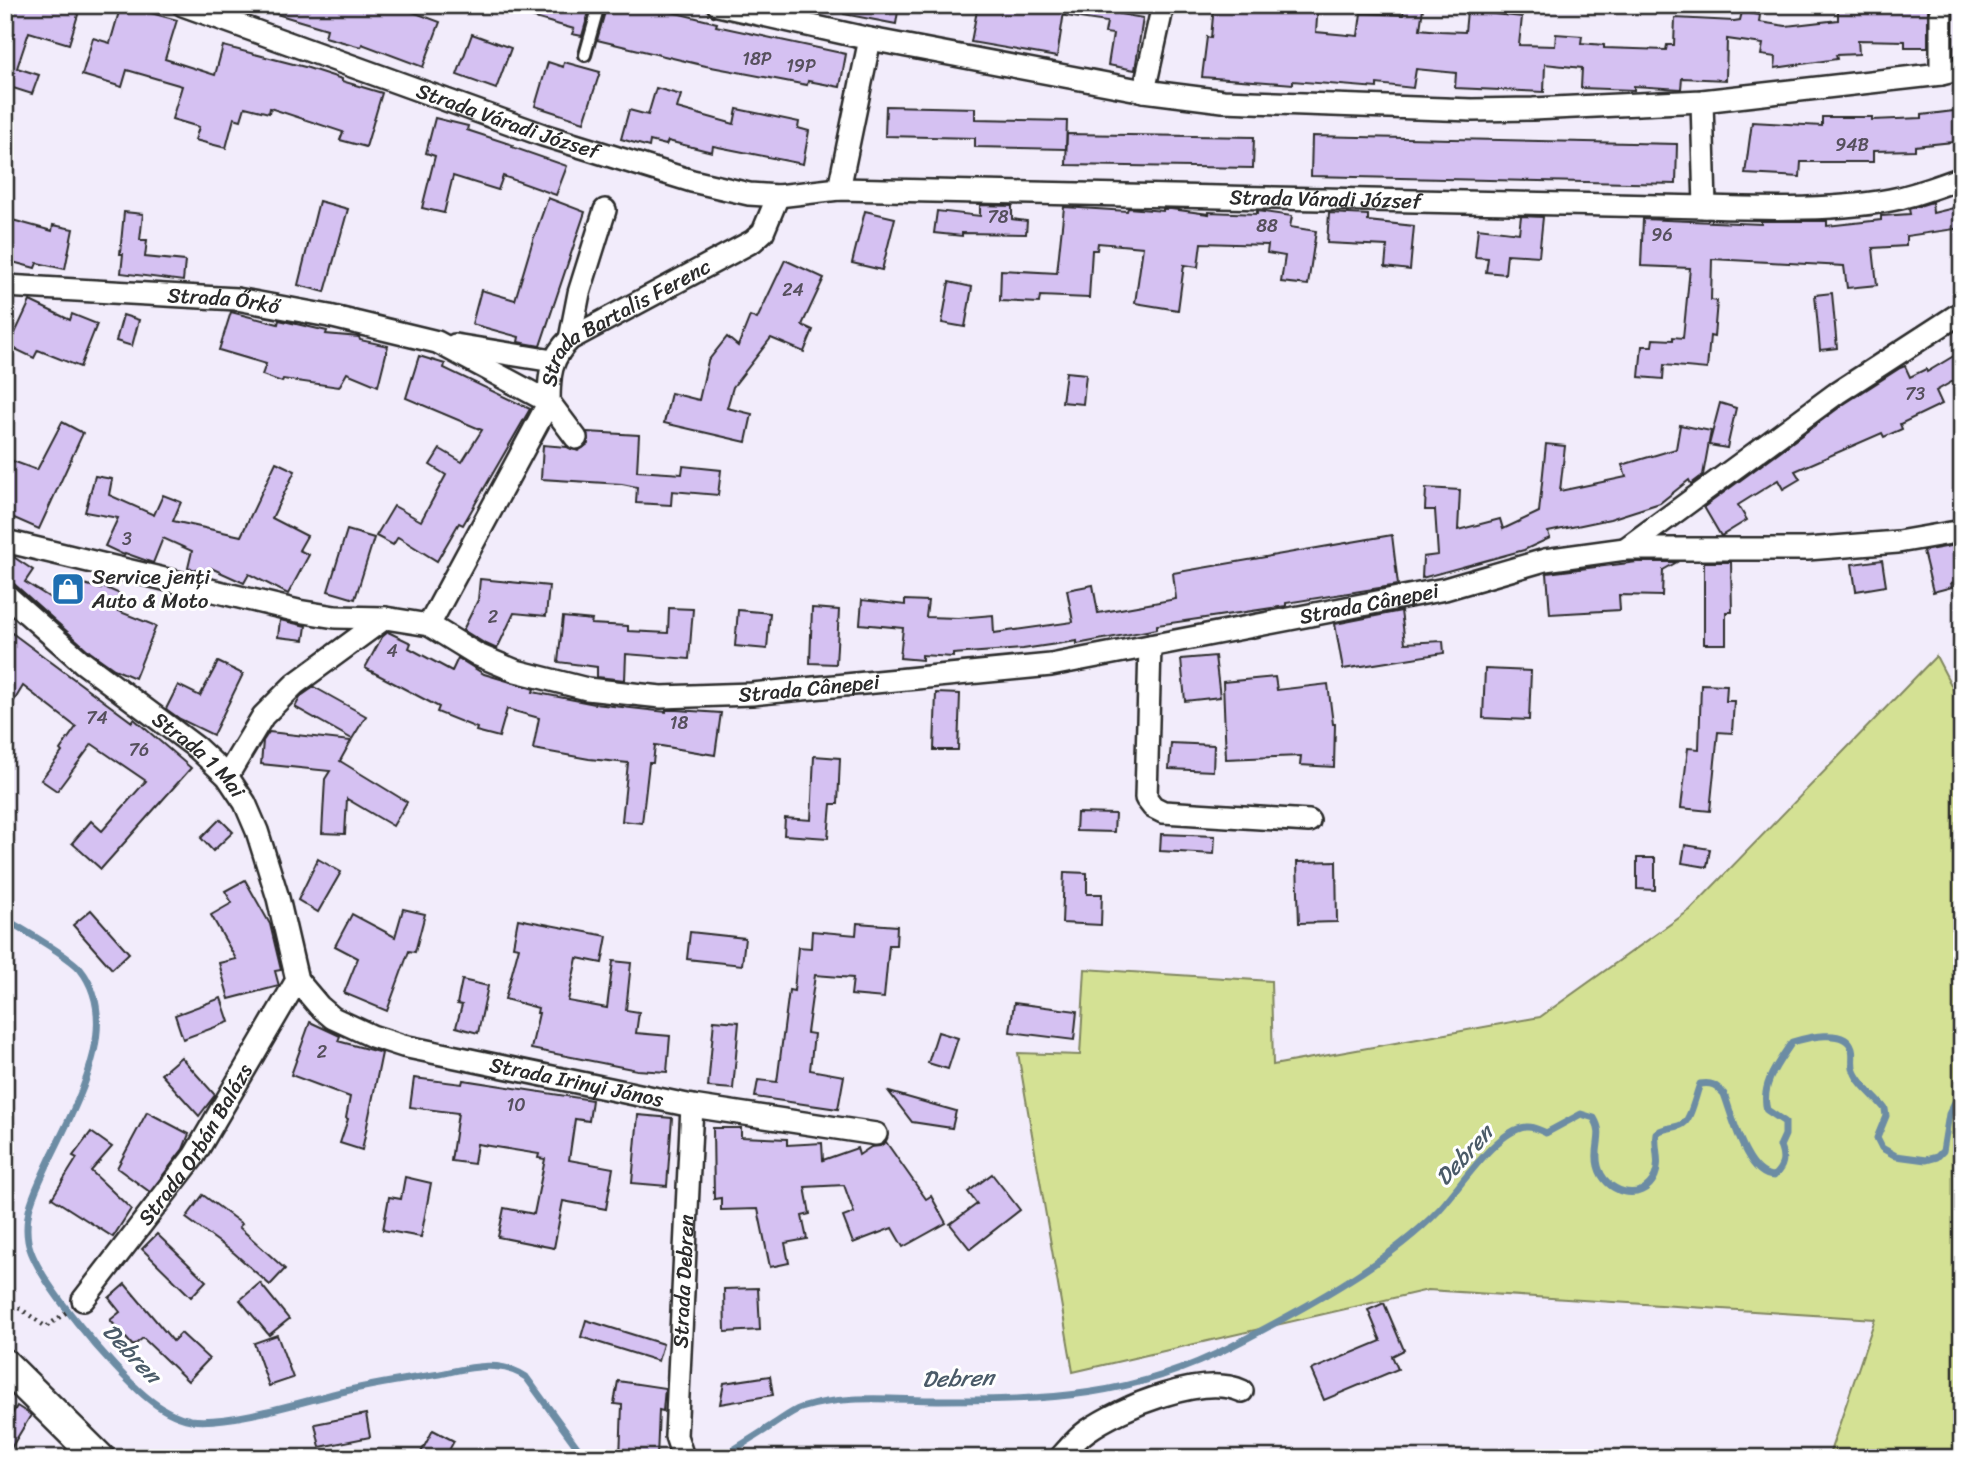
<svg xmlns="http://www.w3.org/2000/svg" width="1967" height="1463" font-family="Sriracha,sans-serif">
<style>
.green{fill:#d4e194;stroke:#808660;stroke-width:2}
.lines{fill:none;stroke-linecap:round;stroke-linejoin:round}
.stream{stroke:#6c8ca4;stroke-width:7}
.building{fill:#d5c1f2;stroke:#2b2b2b;stroke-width:2}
.lane-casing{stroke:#2b2b2b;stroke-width:16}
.street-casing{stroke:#2b2b2b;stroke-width:26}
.secondary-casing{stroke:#2b2b2b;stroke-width:35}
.path{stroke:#2b2b2b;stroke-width:4.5;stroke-dasharray:2 5;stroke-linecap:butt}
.lane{stroke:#fff;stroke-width:10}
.street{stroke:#fff;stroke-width:21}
.secondary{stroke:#fff;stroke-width:30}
.labels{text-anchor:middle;stroke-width:6;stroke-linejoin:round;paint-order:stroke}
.number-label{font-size:18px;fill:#56505d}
.street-label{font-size:21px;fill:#2b2b2b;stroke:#fff}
.poi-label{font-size:21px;fill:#2b2b2b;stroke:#fff;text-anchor:start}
.water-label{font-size:23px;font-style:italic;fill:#4b5b68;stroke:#fff}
</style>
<rect width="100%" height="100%" fill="#f2ecfb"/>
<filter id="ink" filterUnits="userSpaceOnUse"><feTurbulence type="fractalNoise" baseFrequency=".0143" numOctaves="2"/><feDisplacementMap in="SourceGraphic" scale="14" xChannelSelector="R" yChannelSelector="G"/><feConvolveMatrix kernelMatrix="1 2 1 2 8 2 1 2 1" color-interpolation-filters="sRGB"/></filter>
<g filter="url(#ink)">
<path class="green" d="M1936,656L1962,706V1458H1828L1875,1319L1428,1290L1073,1372L1018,1053L1080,1055L1085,969L1271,981L1273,1065L1540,1017L1690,910Z"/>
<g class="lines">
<g class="stream">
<path d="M5,919C22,929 69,956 80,969C124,1024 74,1108 49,1161C37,1187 23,1212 28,1241C34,1278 115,1371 145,1396C158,1407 174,1417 191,1420C229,1425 302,1402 341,1392C374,1384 407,1379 440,1374C469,1368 500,1359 526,1377L585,1458"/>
<path d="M720,1458C738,1447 756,1436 774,1424C782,1419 792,1411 801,1408C844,1394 894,1400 938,1400C1048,1400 1132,1398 1232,1346C1299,1311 1388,1264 1439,1210C1460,1188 1496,1130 1526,1127C1533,1126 1540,1130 1546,1133L1581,1114L1594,1118C1605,1136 1593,1147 1598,1166C1604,1192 1642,1205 1655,1176C1661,1162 1654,1147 1656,1133C1666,1126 1678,1129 1684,1123C1691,1118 1696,1094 1700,1084C1712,1082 1716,1085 1724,1094C1732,1114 1746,1176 1774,1176C1784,1166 1785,1159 1780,1146L1785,1135V1122L1767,1110C1760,1084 1779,1062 1792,1042C1806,1038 1846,1027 1852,1049C1854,1056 1851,1064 1854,1071C1859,1085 1876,1097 1885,1109L1886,1116L1877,1138L1882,1148L1896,1156L1926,1160L1937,1157L1943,1151L1949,1114L1957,1098L1962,1096"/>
</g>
</g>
<g class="building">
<path d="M8,5H81L69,44L29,32L17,68L39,75L32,94L10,87L8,93L5,92V14Z"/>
<path d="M121,5L177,20L165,59L215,75L223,46L305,67L342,79V81L382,93L366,147L340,140L343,132L270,108L269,113L245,107L241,120L234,118L226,148L195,140L199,127L172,119L182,86L127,70L122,87L82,75L93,38L110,43Z"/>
<path d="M264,5H394L440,22L423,67L362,44L361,47L325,37L327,29L263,10Z"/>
<path d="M510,5H591L582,36L572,34L574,29L510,11Z"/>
<path d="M607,5H643L717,23L716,26L846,54L840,87L808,81L807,85L706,66L597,40Z"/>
<path d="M845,5H899L896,24L844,14Z"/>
<path d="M978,5H1020L1064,12L1057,57L971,42Z"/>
<path d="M1066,5H1122L1120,14L1143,18L1135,70L1108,65L1113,34L1105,33L1107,22L1065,16Z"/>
<path d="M1214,5H1318L1316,32L1358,36L1361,13L1403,15L1404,5L1423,8L1420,29L1440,31L1465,32L1467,11L1522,17L1519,45L1555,46L1556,34L1582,36L1581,43L1604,45V48L1666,50L1667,45H1674L1675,18L1734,21L1740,20L1742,12L1760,15L1759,22L1786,26L1838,20V8L1905,9V5H1928V47H1905V41L1858,40L1859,54L1836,55L1837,59L1775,68L1776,57L1761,55L1763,44L1727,39L1726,80L1682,78L1681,89L1634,86V90L1581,88L1582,68L1545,64L1544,92L1455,88L1456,73L1416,69L1413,88L1377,84V88L1293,81V84L1202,77L1207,37L1211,38Z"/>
<path d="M472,34L511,48L496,89L457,75Z"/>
<path d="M548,62L563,67L564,62L600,72L584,122L535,106Z"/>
<path d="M656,88L681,95L677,108L734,124L737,109L799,122L798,128L809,131L803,164L713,146L712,152L668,141L666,145L650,141L649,147L621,139L629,110L648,115Z"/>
<path d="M886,106L975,108V119L1067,121L1066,149L975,147V138L885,136Z"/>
<path d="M1962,110V141L1915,146V150L1873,151V162H1801L1800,177L1745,174L1752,122L1822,126V117H1872V120L1922,118V115Z"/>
<path d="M435,118L468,126L467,130L513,145L512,147L567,166L556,195L503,176L498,190L453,176L444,213L422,208L435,156L426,153Z"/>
<path d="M1067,134L1254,137L1253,168L1066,165Z"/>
<path d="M1312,136L1677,144L1676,184L1311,176Z"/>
<path d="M548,198L585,212L540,346L518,342L519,337L472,324L481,290L515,300L533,240Z"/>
<path d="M319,201L348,209L325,292L298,285Z"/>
<path d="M1932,202L1933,213L1962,206V228L1906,236V246L1873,248L1877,285L1847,288L1844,266L1712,259L1711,300L1717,301L1714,337L1710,336L1707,369L1664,365L1663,379L1639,377L1642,346H1652L1653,339L1673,340V337L1683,338L1690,268L1641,266L1643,219L1761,224V221H1827V226L1881,220V216L1910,214L1909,209Z"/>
<path d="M980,205L1012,206V219L1027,221L1026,234L962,233V236L934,233L937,211L980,216Z"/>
<path d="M1064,207L1127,211L1128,208L1163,211V209H1171L1209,214V212L1257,214V211L1292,216L1290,227L1316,231L1308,285L1281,282L1285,256L1267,253L1268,245L1201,243L1198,267L1184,265L1178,310L1135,303L1143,247L1098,243L1097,250H1092L1089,298L1040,296L1039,303L1000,301L1001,270L1057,273Z"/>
<path d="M865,211L895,218L882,270L852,263Z"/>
<path d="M124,212L143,214L140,240H147L145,257L185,261L183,281L121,273L123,254H120Z"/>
<path d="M1329,213L1368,215V221L1414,226L1410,270L1385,267L1387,246L1327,243Z"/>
<path d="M1521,216L1543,217L1539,256L1507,254L1505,274L1486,272L1488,258L1475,257L1478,228L1519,233Z"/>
<path d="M5,218L52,231L53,225L73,229L65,269L37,263L35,268L5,260Z"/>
<path d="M785,260L824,278L802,325L813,330L804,352L771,338L733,387L727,408L752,414L746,442L664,423L671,393L699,400L708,361L727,337L738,346L750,316L757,319Z"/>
<path d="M949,282L972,287L965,327L942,323Z"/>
<path d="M1832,293L1837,348L1820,350L1815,295Z"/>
<path d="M30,301L70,320L72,314L97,324L80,367L38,350L34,358L9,346Z"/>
<path d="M231,312L278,324L279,320L327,331L326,334L359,337L360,340L388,346L378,386L347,373L339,387L283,379L282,382L262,375L266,364L219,350Z"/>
<path d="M123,315L139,320L132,346L116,341Z"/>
<path d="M1962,351V376L1936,391L1942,404L1900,424L1902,429L1884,437L1882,433L1795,471L1800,479L1783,489L1778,480L1738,505L1747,520L1721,536L1704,507L1844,404L1900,368L1905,366L1910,377L1926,369L1927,372Z"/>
<path d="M419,356L445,364L444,368L530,409L463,525L459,523L437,561L398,537L393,545L376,536L394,506L421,521L446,475L430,465L440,449L462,462L482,430L406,398Z"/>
<path d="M1066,372L1086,374L1083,404L1062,402Z"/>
<path d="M1720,403L1736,408L1727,448L1709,445Z"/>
<path d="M62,422L83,433L39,529L5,514V472L10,460L37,470Z"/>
<path d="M1680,425L1711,431L1703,475L1691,484L1689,480L1660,503L1610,519L1548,532L1550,538L1524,550L1422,578L1423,557L1438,555L1435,510H1425L1426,488L1460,490L1458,530L1500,519L1503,529L1539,512L1546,444L1565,446L1560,491L1626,477L1622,465L1676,449Z"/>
<path d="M587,432L639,435L637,471L682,474L683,466L721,470L718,495L672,491L671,505L636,503L637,487L622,484L541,479L543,445L567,447L578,451L588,444Z"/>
<path d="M276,462L295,471L272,518L307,536L299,550L309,555L288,594L249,574L244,583L211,568L210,573L188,568L192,551L163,538L153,563L125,553L124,555L105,546L118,518L85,512L95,476L112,479L109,495L154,515L163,495L181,502L173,521L241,536Z"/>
<path d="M347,530L374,538L355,599L328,591Z"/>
<path d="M1392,535L1398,585L1286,603V606L1157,625V629L1077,644V641L1023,649L953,654V657L922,655V660L900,658L903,628L860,624L862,600L905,605V600L928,601L926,617L958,618L993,615L994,633L1073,622L1067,590L1093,585L1098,613L1176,599L1173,573Z"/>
<path d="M1962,544V582L1951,583L1952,587L1933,592L1923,551Z"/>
<path d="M5,555L12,556L33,570L25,582L60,604L67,579L101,589L102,586L120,594L113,609L156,626L135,678L114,669L90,652L14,584L5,581Z"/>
<path d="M1882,560L1886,586L1856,591L1852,564Z"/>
<path d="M1637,562H1677L1663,570L1662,596L1619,595L1620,610L1550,614L1547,573Z"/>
<path d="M1704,562H1731L1732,612H1726V644H1704Z"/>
<path d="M480,579L549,586L546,616L514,613L497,649L484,643L463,630L478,600Z"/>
<path d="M669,608L693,609L689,659L626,654L625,680L597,677V667L558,662L563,617L592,620L591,624L628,626V631L668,633Z"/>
<path d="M812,608L839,610L836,664L810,663Z"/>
<path d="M738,610L770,613L767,649L735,646Z"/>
<path d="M1401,611L1405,643L1443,641L1444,653L1343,669L1335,624Z"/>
<path d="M280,620L306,626L304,640L278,637Z"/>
<path d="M388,632L411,643L409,648L452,671L458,658L484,674L534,689L533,692L595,704L666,712V710H677L721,713L715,755L655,745L653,763H649L642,823L622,821L628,763L589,759L533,749L539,718L507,709L499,737L476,731L477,728L437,712L439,707L365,668L382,637Z"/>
<path d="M12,633L132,722L134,719L191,768L101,869L72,843L91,821L102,831L146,781L92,744L57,791L41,780L62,752L60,750L76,727L23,686L5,716V646Z"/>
<path d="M1215,656L1220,697L1185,701L1181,659Z"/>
<path d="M218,662L243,674L213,735L180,719L166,709L178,685L200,696Z"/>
<path d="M1485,669L1531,671L1529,720L1483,718Z"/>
<path d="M1275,677L1277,690L1328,684L1333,724H1335L1334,767L1300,765L1301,756L1226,759L1223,682Z"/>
<path d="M1701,684L1727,685L1726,701H1734L1732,733L1718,732L1710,811L1681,808L1688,748L1699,749Z"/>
<path d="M314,687L366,716L352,739L295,707L301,696Z"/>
<path d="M936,693L960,694L958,750H934Z"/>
<path d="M269,732L351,741L340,761L407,802L393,826L347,799L345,834L322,833L325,779L330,771L261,764L263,741Z"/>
<path d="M1171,743L1214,745L1213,771L1169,769Z"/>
<path d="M814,756L840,758L838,804H831L828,838L784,835L785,818L811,820Z"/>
<path d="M1077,813L1115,814L1114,832L1076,831Z"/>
<path d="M220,819L233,832L213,851L201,838Z"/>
<path d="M1161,834L1215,836L1214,854L1160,851Z"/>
<path d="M1685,845L1710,849L1707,867L1682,863Z"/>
<path d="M1637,858H1655V890L1637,889Z"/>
<path d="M318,859L341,872L318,912L298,900Z"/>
<path d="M1336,861L1337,922L1299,923L1297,862Z"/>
<path d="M1064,872L1087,873V894H1102L1101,925L1062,923Z"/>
<path d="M245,880L270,924L281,970L275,971L279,986L229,999L219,963L236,959L211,915L232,903L225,891Z"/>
<path d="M403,909L425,914L415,952L409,951L387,1011L344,993L358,958L335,946L352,914L395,937Z"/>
<path d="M91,910L129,953L112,969L73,925Z"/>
<path d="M518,919L607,936L602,963L577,958L568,1001L607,1008L613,961L631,963L626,1010L639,1012L636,1033L670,1036L667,1072L637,1070L531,1049L539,1013H537L538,1008L505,999L519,947L513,946Z"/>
<path d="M857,923L897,926L896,945H889L884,998L851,995L853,978L815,975L807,1033L814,1034L810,1070L844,1076L838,1109L755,1097L758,1080L777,1082L789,990L794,991L798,947L811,948L812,931L856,935Z"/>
<path d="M690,932L745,938L742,965L687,959Z"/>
<path d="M462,980L488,986L478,1033L456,1027L462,1005L457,1004Z"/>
<path d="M221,998L229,1022L183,1039L175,1015Z"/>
<path d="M1014,1003L1077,1011L1074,1040L1010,1032Z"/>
<path d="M714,1020L739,1022L733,1089L708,1087Z"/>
<path d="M310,1022L340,1036L338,1041L382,1053L362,1150L340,1143L348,1119L346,1118L350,1097L291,1075Z"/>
<path d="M938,1032L958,1038L948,1069L928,1063Z"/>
<path d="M181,1057L215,1095L199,1116L161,1074Z"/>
<path d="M414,1078L462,1084L463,1080L592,1100L589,1121L575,1119L569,1160L613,1168L606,1209L563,1201L554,1248L498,1237L504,1208L534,1214L545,1159L538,1158L539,1154L477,1144L474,1164L451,1161L458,1113L410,1107Z"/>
<path d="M889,1092L956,1111L952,1128L912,1122Z"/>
<path d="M147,1112L189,1134L183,1149L150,1192L117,1168Z"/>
<path d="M638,1115L672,1118L667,1186L632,1183Z"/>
<path d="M713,1128H741V1137L787,1139V1145L822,1143L823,1160L857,1148L859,1155L871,1147L880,1146L886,1142L926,1199L931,1196L946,1223L903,1247L892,1228L853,1243L843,1217L854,1213L844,1185L805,1187L810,1214L802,1216L807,1239L785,1243L789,1263L770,1267L758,1209L721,1210V1198L714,1199Z"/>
<path d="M91,1132L112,1147L91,1171L131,1209L113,1237L52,1198L77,1158L73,1156Z"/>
<path d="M992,1174L1020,1210L970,1249L950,1224L977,1204L968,1192Z"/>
<path d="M405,1177L431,1183L421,1237L383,1230L389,1197L401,1199Z"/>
<path d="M203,1195L242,1224L239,1227L285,1269L270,1285L234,1253L186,1218Z"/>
<path d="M157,1234L206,1281L191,1297L142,1249Z"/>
<path d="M260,1283L289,1319L269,1335L240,1300Z"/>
<path d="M125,1284L173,1341L181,1333L209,1359L188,1381L143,1338L133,1346L110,1320L120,1312L109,1298Z"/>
<path d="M758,1288L760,1330L725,1332L724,1289Z"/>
<path d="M1384,1303L1404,1350L1392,1356L1398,1369L1324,1400L1311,1370L1381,1341L1368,1310Z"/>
<path d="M586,1320L663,1344L658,1361L581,1337Z"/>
<path d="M277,1335L293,1378L269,1386L254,1343Z"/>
<path d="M770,1376L773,1395L720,1404L724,1383Z"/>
<path d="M618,1381L665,1388L663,1411L659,1410L657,1458H620L622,1405L614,1404Z"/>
<path d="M17,1406L31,1415L5,1458V1426Z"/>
<path d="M366,1414L370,1437L320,1447L315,1424Z"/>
<path d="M433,1430L454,1441L445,1458H418Z"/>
</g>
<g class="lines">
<defs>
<path id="lane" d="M585,55L599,5"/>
<g id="street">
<path id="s1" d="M183,5L543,135L692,181L749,194L778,196L839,189L1705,207L1702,101"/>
<path d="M718,5L870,39L1144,91L1223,101L1472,110L1533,109L1702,101L1941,74V5"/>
<path d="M1941,74L1962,69"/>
<path d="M1144,91L1163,5"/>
<path d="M839,189L870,39"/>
<path d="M1705,207C1764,209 1843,211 1900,198C1921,193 1941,185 1962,178"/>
<path id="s2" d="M5,286L237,299L329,316L437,342L549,402L576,438"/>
<path d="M570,339L579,293L605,210"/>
<path d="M455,345L553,361"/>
<path id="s3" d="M5,541L298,611L335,617L385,618L429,625L478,655L516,671L587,689L661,697L752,694L1051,665L1445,589L1545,560L1625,549H1807L1898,542L1962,531"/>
<path d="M1625,549L1837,393L1962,312"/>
<path id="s4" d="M5,594L82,662L197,748L227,776L245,803L257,831L278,898L297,980L319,1006L333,1018L372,1036L403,1046L692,1106L876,1134"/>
<path id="s5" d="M429,625L549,402C549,376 550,358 570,339L753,241L763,232L778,196"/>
<path d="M1150,646L1146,798L1153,807L1163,812L1309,821"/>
<path d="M227,776L263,716L295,684L385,618"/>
<path id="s6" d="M83,1300L194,1156L297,980"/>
<path id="s7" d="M683,1457L676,1436L692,1106"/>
<path d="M1060,1458C1068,1449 1077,1438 1087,1431C1121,1407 1203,1373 1242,1391"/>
</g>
<path id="secondary" d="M5,1365L99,1458"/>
</defs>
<use href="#lane" class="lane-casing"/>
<use href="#street" class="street-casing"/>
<use href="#secondary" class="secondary-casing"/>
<path class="path" d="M5,1304L21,1309L46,1327L68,1311"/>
<use href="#lane" class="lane"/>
<use href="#street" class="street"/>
<use href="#secondary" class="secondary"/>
</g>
</g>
<defs>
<symbol id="shop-square" viewBox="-11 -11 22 22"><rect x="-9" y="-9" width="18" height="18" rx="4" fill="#1f6fb2" stroke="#fff"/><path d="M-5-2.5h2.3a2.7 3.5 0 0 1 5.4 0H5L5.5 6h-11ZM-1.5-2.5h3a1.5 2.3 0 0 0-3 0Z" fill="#fff"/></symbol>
</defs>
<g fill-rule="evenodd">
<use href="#shop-square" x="49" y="570" width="38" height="38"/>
</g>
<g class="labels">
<g class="number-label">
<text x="757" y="65">18P</text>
<text x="801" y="72">19P</text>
<text x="1852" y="151">94B</text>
<text x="998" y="223">78</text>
<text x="1267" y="232">88</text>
<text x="1662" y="241">96</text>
<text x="793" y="296">24</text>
<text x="1915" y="400">73</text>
<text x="127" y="545">3</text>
<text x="493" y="623">2</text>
<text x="392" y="657">4</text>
<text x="97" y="724">74</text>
<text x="679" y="729">18</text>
<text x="139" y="756">76</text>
<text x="322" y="1058">2</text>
<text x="516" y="1111">10</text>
</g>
<g class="street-label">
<text dy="7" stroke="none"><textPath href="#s1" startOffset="345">Strada Váradi József</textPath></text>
<text dy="7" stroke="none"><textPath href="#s1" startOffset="1174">Strada Váradi József</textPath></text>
<text dy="7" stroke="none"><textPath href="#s2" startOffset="219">Strada Őrkő</textPath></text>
<text dy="7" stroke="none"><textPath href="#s5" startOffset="374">Strada Bartalis Ferenc</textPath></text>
<text dy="7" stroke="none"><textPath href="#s3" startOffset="1395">Strada Cânepei</textPath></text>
<text dy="7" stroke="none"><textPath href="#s3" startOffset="828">Strada Cânepei</textPath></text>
<text dy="7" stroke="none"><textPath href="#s4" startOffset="252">Strada 1 Mai</textPath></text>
<text dy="7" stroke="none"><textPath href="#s4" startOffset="810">Strada Irinyi János</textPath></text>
<text dy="7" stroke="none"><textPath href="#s6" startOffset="192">Strada Orbán Balázs</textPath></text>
<text dy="7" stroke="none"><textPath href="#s7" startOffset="177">Strada Debren</textPath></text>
</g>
<g class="poi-label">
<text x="92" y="584">Service jenți<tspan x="92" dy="24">Auto &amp; Moto</tspan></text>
</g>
<g class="water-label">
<text transform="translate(1464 1155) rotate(-47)" y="8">Debren</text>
<text transform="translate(132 1353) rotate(47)" y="8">Debren</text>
<text transform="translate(958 1378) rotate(-1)" y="8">Debren</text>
</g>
</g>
<rect width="1967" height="1463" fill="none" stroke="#fff" stroke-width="28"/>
<rect x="14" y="14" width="1939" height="1435" fill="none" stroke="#2b2b2b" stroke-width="2.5" filter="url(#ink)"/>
</svg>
